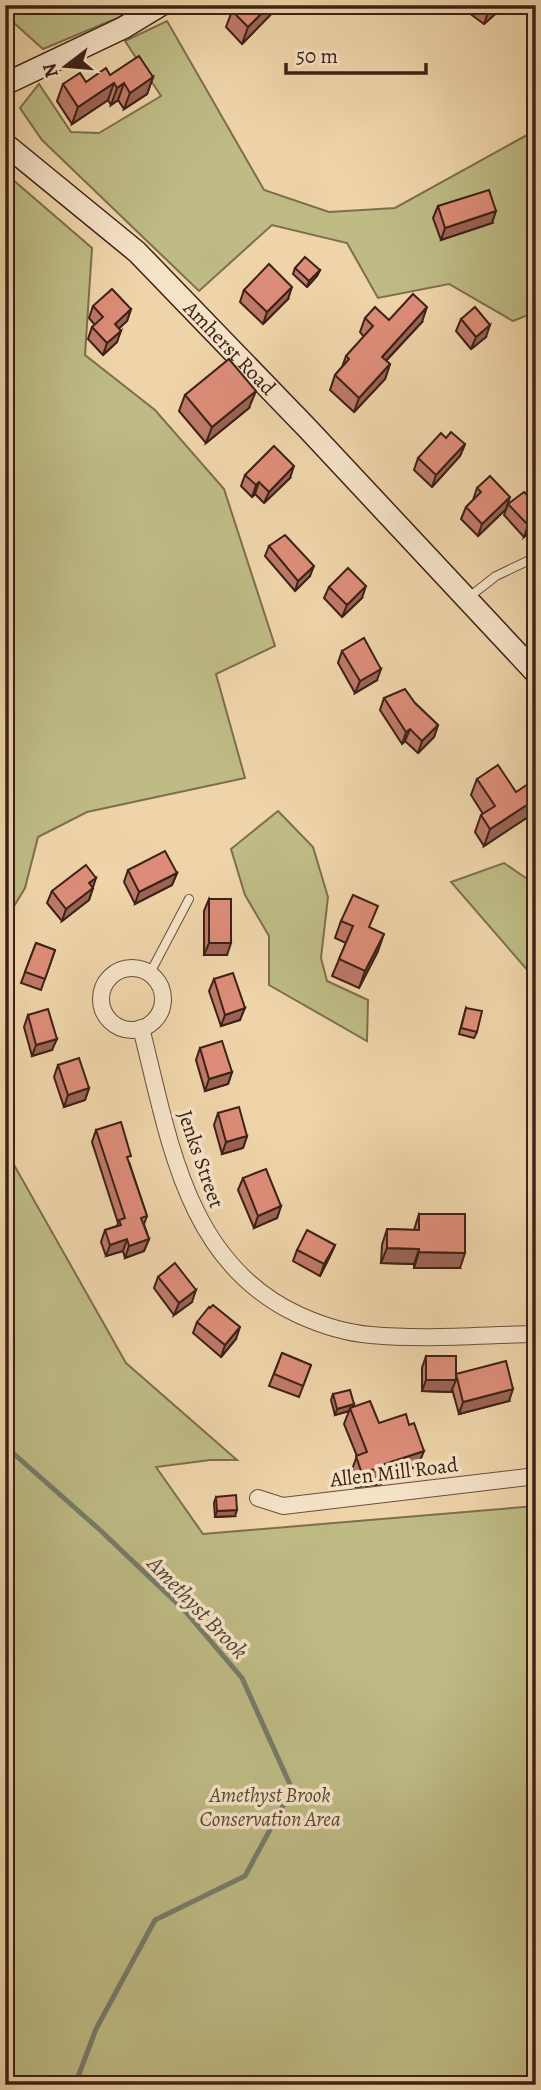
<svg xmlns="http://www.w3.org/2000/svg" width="541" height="2090" font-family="Alegreya,serif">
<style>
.green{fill:#bebb85;stroke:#7e6e4e;stroke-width:2}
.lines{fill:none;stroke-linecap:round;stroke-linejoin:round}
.stream{stroke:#757c6b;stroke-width:5}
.lane-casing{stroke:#6a4e3b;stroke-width:10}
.street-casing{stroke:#6a4e3b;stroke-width:18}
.secondary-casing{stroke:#3d2116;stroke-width:24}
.lane{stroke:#f5e3c8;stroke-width:8}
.street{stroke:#f5e3c8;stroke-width:16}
.secondary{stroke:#f5e3c8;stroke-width:21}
.wall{fill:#be7968;stroke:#3d2116;stroke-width:2}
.shaded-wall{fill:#9b6355;stroke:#3d2116;stroke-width:2}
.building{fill:#dd8d79;stroke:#3d2116;stroke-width:2}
.labels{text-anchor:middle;stroke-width:7;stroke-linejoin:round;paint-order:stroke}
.street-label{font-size:21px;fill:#3d2116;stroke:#f5e3c8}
.park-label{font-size:21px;font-style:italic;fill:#5d4832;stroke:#f5e3c8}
.water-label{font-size:23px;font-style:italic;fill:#544739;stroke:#f5e3c8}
</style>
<rect width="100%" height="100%" fill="#efd4aa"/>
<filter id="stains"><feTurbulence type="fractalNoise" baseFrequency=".00286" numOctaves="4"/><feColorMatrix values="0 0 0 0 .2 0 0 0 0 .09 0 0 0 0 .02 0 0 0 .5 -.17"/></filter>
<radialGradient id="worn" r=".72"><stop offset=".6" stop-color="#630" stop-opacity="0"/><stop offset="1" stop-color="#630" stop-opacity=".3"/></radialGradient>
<g class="green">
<path d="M5,5H143L139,9L43,49L5,15Z"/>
<path d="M167,21L264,190L329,212L395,208L536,130V312L513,321L449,284L378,298L347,243L272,225L199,291L42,140L20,108L39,84L71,132L99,133L161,96L125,41Z"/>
<path d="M5,173L92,248L85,355L155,410L224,489L275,646L216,674L245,778L87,812L38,837L25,888L5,921Z"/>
<path d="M278,811L313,847L328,897L321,958L327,981L368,1000L367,1041L269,985V936L245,895L231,849Z"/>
<path d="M504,863L536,885V980L451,882Z"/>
<path d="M5,1149L126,1363L237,1460H210L156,1467L203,1534L536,1506V2085H5Z"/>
</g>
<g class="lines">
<path class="stream" d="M5,1446L100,1530L185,1611L242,1678L292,1789L245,1876L155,1920L96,2029L75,2085"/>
<defs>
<g id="lane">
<path d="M469,597L496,576L536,557"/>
<path d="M150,973L189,899"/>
</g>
<g id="street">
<circle cx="132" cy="999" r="31"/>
<path d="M141,1028C169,1137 185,1263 299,1315C321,1325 346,1333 371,1335C425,1340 481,1335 536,1334"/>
<path d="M258,1498L283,1506L536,1476"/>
</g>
<g id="secondary">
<path d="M5,84L123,28L161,5"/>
<path id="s1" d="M5,144L137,252L309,430L536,673"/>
</g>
</defs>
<use href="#lane" class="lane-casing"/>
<use href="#street" class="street-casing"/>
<use href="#secondary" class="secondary-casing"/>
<use href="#lane" class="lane"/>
<use href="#street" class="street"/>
<use href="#secondary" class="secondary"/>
</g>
<g class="wall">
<path d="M280,5L242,44L226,27L232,11Z"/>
<path d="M472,5H503L502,8L484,24L469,13Z"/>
<path d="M110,75L153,77L147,94L124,109L118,100L111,105L108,100L72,124L57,101L63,84L86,82Z"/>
<path d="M438,206L492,223L441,240L433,218Z"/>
<path d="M295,268L320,270L317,276L307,287L293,274Z"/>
<path d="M244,290L288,299L263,324L240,302Z"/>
<path d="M93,306L131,309L127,321L119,328L117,342L103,355L88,339L92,327L95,325L89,318Z"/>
<path d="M365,318L422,322L386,361L390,364L385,379L354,412L330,390L335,375L342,367L346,356L364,337L360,332Z"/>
<path d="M461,319L486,337L471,349L456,331Z"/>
<path d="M185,395L249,408L206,443L179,411Z"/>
<path d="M446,438L465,444L460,456L432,487L414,470L418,458Z"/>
<path d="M245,475L290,478L264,503L255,494L252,497L241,486Z"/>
<path d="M477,488L506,509L478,536L461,519L466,507L473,500Z"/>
<path d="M536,495V526L524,537L504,515L508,504L531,499Z"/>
<path d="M269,546L310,576L295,591L265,556Z"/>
<path d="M329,587L362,598L342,617L324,598Z"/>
<path d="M342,651L377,680L355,693L338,663Z"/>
<path d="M384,698L415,703L438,725L434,737L418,753L405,741L402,744L380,710Z"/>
<path d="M477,779L516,792L534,813L484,846L475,832L481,815L483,814L471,795Z"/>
<path d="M128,870L177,873L172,885L135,904L124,882Z"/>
<path d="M93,887V888L89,900L62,921L47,903L52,891Z"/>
<path d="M209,899L227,955H204V911Z"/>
<path d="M341,921L370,928L378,951L359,988L332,976L346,943L335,938Z"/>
<path d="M36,943L55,950L41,990L21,983Z"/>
<path d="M214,979L240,1020L221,1026L209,991Z"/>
<path d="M466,1008L477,1032L474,1038L459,1034Z"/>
<path d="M28,1015L52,1050L32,1056L24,1027Z"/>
<path d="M200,1048L232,1072L228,1084L205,1091L196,1060Z"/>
<path d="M58,1065L89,1088L85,1100L64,1107L54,1077Z"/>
<path d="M218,1113L247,1136L243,1148L222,1154L214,1125Z"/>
<path d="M96,1130L129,1162L147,1216L144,1224L149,1239L144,1251L125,1258L123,1251L106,1256L101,1242L105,1230L117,1226L118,1223L92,1142Z"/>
<path d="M243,1178L281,1206L277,1218L254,1228L238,1190Z"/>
<path d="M419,1214L460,1268H414V1264L381,1263L382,1245L387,1229L414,1230Z"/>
<path d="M335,1245L330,1256L320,1276L293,1261L297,1250Z"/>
<path d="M158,1277L192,1302L174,1315L154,1288Z"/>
<path d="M197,1322L236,1339L221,1357L193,1333Z"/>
<path d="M282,1353L311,1365L299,1397L269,1386Z"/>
<path d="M426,1356L456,1374L509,1401L459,1414L452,1389L451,1392L422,1391V1368Z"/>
<path d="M333,1394L354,1404L353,1407L379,1423L418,1466L382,1479L381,1484L356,1487L351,1472L357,1456L344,1424L349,1411L335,1415L331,1400Z"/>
<path d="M216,1497L235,1516L215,1517L214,1503Z"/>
</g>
<g class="shaded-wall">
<path d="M270,5H280L242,44L248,27Z"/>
<path d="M496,5H503L502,8L484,24L488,13Z"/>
<path d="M153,77L147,94L124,109L130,93Z"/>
<path d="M114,83L108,100L72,124L78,107Z"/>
<path d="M124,83L118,100L111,105L117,88Z"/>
<path d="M496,211L492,223L441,240L445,228Z"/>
<path d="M320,270L317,276L307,287L309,281Z"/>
<path d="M292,287L288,299L263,324L267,312Z"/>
<path d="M427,307L422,322L376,371L382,357Z"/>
<path d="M131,309L127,321L111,336L115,324Z"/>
<path d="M490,325L486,337L471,349L476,337Z"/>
<path d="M121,331L117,342L103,355L107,343Z"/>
<path d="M390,364L385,379L354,412L359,398Z"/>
<path d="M256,391L249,408L206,443L212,427Z"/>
<path d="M465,444L460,456L432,487L436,475Z"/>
<path d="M294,466L290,478L264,503L269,492Z"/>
<path d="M259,482L255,494L252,497L256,485Z"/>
<path d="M510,497L506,509L478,536L482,524Z"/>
<path d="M536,518V526L524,537L528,525Z"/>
<path d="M314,566L310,576L295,591L298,581Z"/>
<path d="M366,586L362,598L342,617L347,605Z"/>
<path d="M381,669L377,680L355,693L360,681Z"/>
<path d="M438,725L434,737L418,753L422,741Z"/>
<path d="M410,729L405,741L402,744L406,732Z"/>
<path d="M536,799V809L534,813L484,846L490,829Z"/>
<path d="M177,873L172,885L135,904L139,892Z"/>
<path d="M96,878L89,900L62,921L66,909L89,883Z"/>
<path d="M384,934L378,951L359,988L365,971Z"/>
<path d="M209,943H231L227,955H204Z"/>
<path d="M245,1008L240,1020L221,1026L225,1015Z"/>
<path d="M57,1039L52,1050L32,1056L36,1045Z"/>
<path d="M232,1072L228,1084L205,1091L209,1079Z"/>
<path d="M89,1088L85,1100L64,1107L68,1095Z"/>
<path d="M247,1136L243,1148L222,1154L226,1142Z"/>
<path d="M281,1206L277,1218L254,1228L258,1216Z"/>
<path d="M127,1239L123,1251L106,1256L110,1245Z"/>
<path d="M149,1239L144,1251L125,1258L129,1246Z"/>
<path d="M335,1245L330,1256L320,1276L324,1264Z"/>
<path d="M387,1248L419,1249L414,1264L381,1263Z"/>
<path d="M419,1252L465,1253L460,1268H414Z"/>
<path d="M196,1290L192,1302L174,1315L179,1303Z"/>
<path d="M240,1327L236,1339L221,1357L225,1345Z"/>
<path d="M426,1380H456L451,1392L422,1391Z"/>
<path d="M513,1389L509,1401L459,1414L463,1402Z"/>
<path d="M354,1404L352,1410L350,1408L349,1411L335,1415L337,1409Z"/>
<path d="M424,1451L418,1466L382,1479L381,1484L356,1487L361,1471Z"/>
<path d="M237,1510L235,1516L215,1517L217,1511Z"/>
</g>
<g class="building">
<path d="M237,5H270L248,27L232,11Z"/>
<path d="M478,5H496L488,13Z"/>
<path d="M139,56L153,77L130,93L124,83L117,88L114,83L78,107L63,84L80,73L86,82L106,68L110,75Z"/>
<path d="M489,190L496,211L445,228L438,206Z"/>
<path d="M305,257L320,270L309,281L295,268Z"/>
<path d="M269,264L292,287L267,312L244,290Z"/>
<path d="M112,289L131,309L115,324L121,331L107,343L92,327L103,317L93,306Z"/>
<path d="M413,294L427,307L382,357L390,364L359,398L335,375L349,359L346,356L373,326L365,318L375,307L389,320Z"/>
<path d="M475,307L490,325L476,337L461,319Z"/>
<path d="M229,359L256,391L212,427L185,395Z"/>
<path d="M451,432L465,444L436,475L418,458L441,433L446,438Z"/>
<path d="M274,446L294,466L269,492L259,482L256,485L245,475Z"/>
<path d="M490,476L510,497L482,524L466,507L481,492L477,488Z"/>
<path d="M524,492L531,499L536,495V518L528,525L508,504Z"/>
<path d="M285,535L314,566L298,581L269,546Z"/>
<path d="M348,568L366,586L347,605L329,587Z"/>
<path d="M364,638L381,669L360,681L342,651Z"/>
<path d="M405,689L415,703L438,725L422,741L410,729L406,732L384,698Z"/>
<path d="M498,765L516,792L531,782L536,789V799L490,829L481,815L495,806L477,779Z"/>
<path d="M165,851L177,873L139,892L128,870Z"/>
<path d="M86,865L96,878L89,883L93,888L66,909L52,891Z"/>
<path d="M353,895L378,906L369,927L384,934L365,971L339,959L353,926L341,921Z"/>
<rect x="209" y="899" width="22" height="44"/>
<path d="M36,943L55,950L45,979L25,972Z"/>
<path d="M233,973L245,1008L225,1015L214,979Z"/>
<path d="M466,1008L482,1011L477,1032L461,1028Z"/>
<path d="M48,1009L57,1039L36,1045L28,1015Z"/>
<path d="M222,1041L232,1072L209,1079L200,1048Z"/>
<path d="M79,1058L89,1088L68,1095L58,1065Z"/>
<path d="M239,1107L247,1136L226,1142L218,1113Z"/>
<path d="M121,1122L131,1156L127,1157L147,1216L141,1218L149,1239L129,1246L127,1239L110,1245L105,1230L121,1225L119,1220L125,1218L96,1130Z"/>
<path d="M266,1169L281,1206L258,1216L243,1178Z"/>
<path d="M419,1214H465V1253L419,1252V1249L387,1248V1229L419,1230Z"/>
<path d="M307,1230L335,1245L324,1264L297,1250Z"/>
<path d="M175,1263L196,1290L179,1303L158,1277Z"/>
<path d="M213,1305L240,1327L225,1345L197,1322L209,1307L210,1308Z"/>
<path d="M282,1353L311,1365L303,1386L274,1374Z"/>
<rect x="426" y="1356" width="30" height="24"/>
<path d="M506,1361L513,1389L463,1402L456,1374Z"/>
<path d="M350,1390L354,1404L337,1409L333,1394Z"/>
<path d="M370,1401L379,1423L406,1414L409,1425L414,1423L424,1451L385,1464L386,1468L361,1471L356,1456L367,1452L350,1408Z"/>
<path d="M236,1495L237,1510L217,1511L216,1497Z"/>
</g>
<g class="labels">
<g class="street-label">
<text dy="7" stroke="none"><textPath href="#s1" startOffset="304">Amherst Road</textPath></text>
<text transform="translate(201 1159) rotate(71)" y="7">Jenks Street</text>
<text transform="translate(394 1472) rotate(-7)" y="7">Allen Mill Road</text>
</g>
<g class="park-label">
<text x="270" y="1802">Amethyst Brook<tspan x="270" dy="24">Conservation Area</tspan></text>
</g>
<g class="water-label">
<text transform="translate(198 1607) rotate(46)" y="8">Amethyst Brook</text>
</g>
</g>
<rect width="541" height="2090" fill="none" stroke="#efd4aa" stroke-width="28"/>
<rect x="7" y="7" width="527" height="2076" fill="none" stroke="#3d2116" stroke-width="3.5"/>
<rect x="14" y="14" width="513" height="2062" fill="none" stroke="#3d2116" stroke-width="2"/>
<g transform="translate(66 66) rotate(254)" stroke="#f5e3c8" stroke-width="5" paint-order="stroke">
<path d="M0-5L12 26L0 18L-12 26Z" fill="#3d2116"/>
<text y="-10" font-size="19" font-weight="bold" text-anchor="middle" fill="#3d2116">N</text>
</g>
<path d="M286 63v10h140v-10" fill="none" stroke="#3d2116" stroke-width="3.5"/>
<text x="296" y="63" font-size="21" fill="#3d2116" stroke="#f5e3c8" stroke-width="5" paint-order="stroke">50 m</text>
<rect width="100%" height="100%" filter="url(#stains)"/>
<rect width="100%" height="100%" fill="url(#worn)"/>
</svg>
